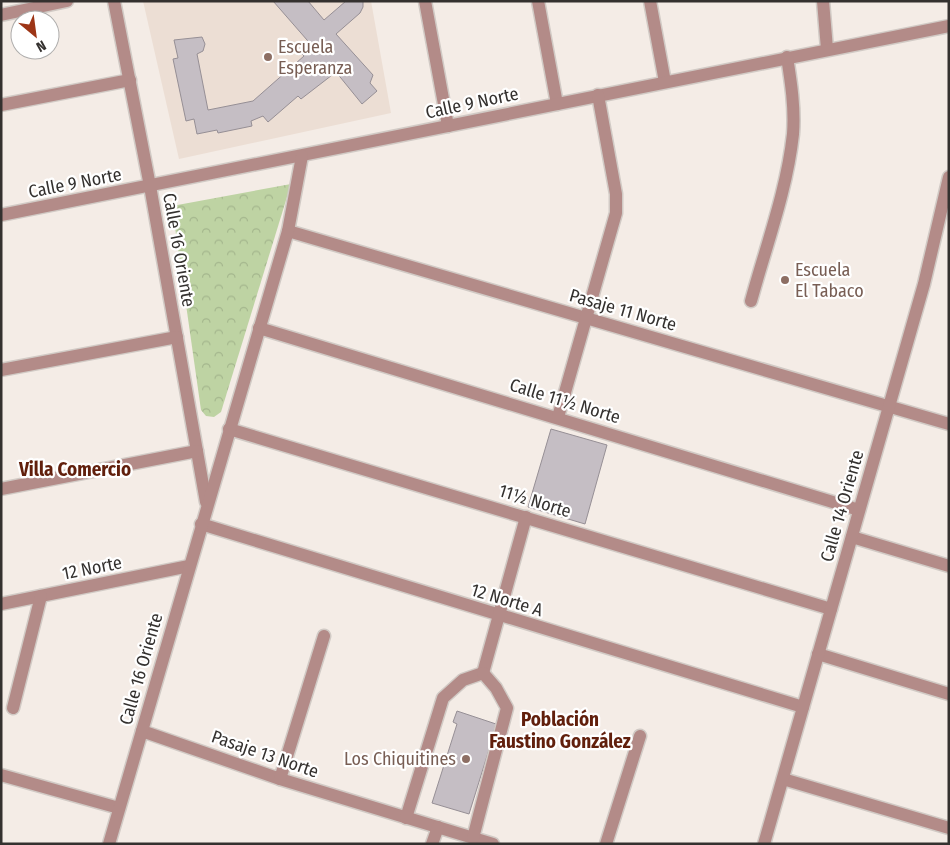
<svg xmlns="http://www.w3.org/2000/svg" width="950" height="845" font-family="'Fira Sans Condensed',sans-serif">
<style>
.built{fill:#ecded4}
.park{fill:url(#park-crowns)}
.building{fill:#c5bec4;stroke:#968f95}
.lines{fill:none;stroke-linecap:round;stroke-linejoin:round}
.minor-casing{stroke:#d1cac5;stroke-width:15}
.minor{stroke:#b38b88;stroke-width:12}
.education-dot{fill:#8d6e63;stroke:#fff;stroke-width:2}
.labels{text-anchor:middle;stroke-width:4.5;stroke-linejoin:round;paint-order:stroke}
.education-label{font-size:18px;fill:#785e54;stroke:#fff;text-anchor:start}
.street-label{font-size:18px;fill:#34312f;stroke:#fff}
.neighbourhood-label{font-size:19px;font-weight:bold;fill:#611f0c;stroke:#fff}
</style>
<defs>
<pattern id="park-crowns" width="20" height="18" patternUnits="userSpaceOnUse" patternTransform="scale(1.25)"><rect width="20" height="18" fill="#bed3a3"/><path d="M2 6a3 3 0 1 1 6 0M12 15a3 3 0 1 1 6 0" fill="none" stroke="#a4b68d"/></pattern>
</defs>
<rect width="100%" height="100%" fill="#f4ece6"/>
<path class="built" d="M143,1H371L391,113L179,159Z"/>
<path class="park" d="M291,184L221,412L214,417L206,416L201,410L172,206Z"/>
<g class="building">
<path d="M273,1H308L324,20L346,1H363V7L360,13L336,34L373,75L370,83L377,91L362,104L336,72L301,99L298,96L268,122L263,116L251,121L252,126L218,133L217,130L197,134L194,119L186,121L173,59L178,58L174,40L202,37L205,44L203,51L197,54L208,110L253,101L304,56L301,53L305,49L308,53L314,48Z"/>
<path d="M551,429L607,445L585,524L528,507Z"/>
<path d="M457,711L496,724L493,734L503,737L492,740L469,814L432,803L457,724L453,722Z"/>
</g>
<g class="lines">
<defs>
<g id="minor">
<path d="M114,1L150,186L206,502"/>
<path d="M425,1L448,126"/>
<path d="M538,1L557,104"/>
<path d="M650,1L665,82"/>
<path d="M823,1L827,49"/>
<path d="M1,15L67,1"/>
<path d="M1,105L130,80"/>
<path d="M1,215L949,26"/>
<path d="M288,231L949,424"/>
<path d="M751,301C766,246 787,190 793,134C795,108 791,82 787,57"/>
<path d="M259,328L859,510"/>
<path d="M1,370L177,337"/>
<path d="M558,417L616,213V194L598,95"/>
<path d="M229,429L831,609"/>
<path d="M1,489L197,451"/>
<path d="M201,524L803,707"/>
<path d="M852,537L949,566"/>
<path d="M1,604L189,566"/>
<path d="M818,654L949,694"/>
<path d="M483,673L526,517"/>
<path d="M13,708L41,596"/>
<path d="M142,731L280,779L493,844"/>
<path d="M1,775L119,808"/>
<path d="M280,779L324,636"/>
<path d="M783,779L949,828"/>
<path d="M406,818L443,698L463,680L483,673"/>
<path d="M473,838L507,708L496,688L483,673"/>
<path d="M109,844L288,231L302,156"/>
<path d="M432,844L438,827"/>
<path d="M606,844L640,736"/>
<path d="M764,844L924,284L949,177"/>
</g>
</defs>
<use href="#minor" class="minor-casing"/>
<use href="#minor" class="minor"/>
</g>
<g class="education-dot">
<circle cx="268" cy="57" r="5"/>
<circle cx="785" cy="280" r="5"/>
<circle cx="466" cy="759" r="5"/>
</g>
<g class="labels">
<g class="education-label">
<text x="278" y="53">Escuela<tspan x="278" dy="21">Esperanza</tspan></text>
<text x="795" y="276">Escuela<tspan x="795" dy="21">El Tabaco</tspan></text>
<text x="456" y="765" text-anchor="end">Los Chiquitines</text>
</g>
<g class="street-label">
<text transform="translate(472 103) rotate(-12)" y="6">Calle 9 Norte</text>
<text transform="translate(75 183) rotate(-11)" y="6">Calle 9 Norte</text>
<text transform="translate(179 250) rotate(80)" y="6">Calle 16 Oriente</text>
<text transform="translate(623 310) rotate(16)" y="6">Pasaje 11 Norte</text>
<text transform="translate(565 401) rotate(17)" y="6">Calle 11½ Norte</text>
<text transform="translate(535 501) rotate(17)" y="6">11½ Norte</text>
<text transform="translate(842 506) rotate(-74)" y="6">Calle 14 Oriente</text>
<text transform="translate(92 568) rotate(-11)" y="6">12 Norte</text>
<text transform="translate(507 600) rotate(17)" y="6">12 Norte A</text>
<text transform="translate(141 669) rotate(-74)" y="6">Calle 16 Oriente</text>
<text transform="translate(265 754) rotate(19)" y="6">Pasaje 13 Norte</text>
</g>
<g class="neighbourhood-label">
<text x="75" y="476">Villa Comercio</text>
<text x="560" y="726">Población<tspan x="560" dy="22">Faustino González</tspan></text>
</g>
</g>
<rect width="950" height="845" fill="none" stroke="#34312f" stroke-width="5"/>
<g transform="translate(35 35) rotate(151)"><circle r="24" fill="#ffffff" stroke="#aeadac"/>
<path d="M0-4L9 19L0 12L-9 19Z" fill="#9d3516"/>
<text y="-8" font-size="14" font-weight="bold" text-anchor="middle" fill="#34312f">N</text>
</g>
</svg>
